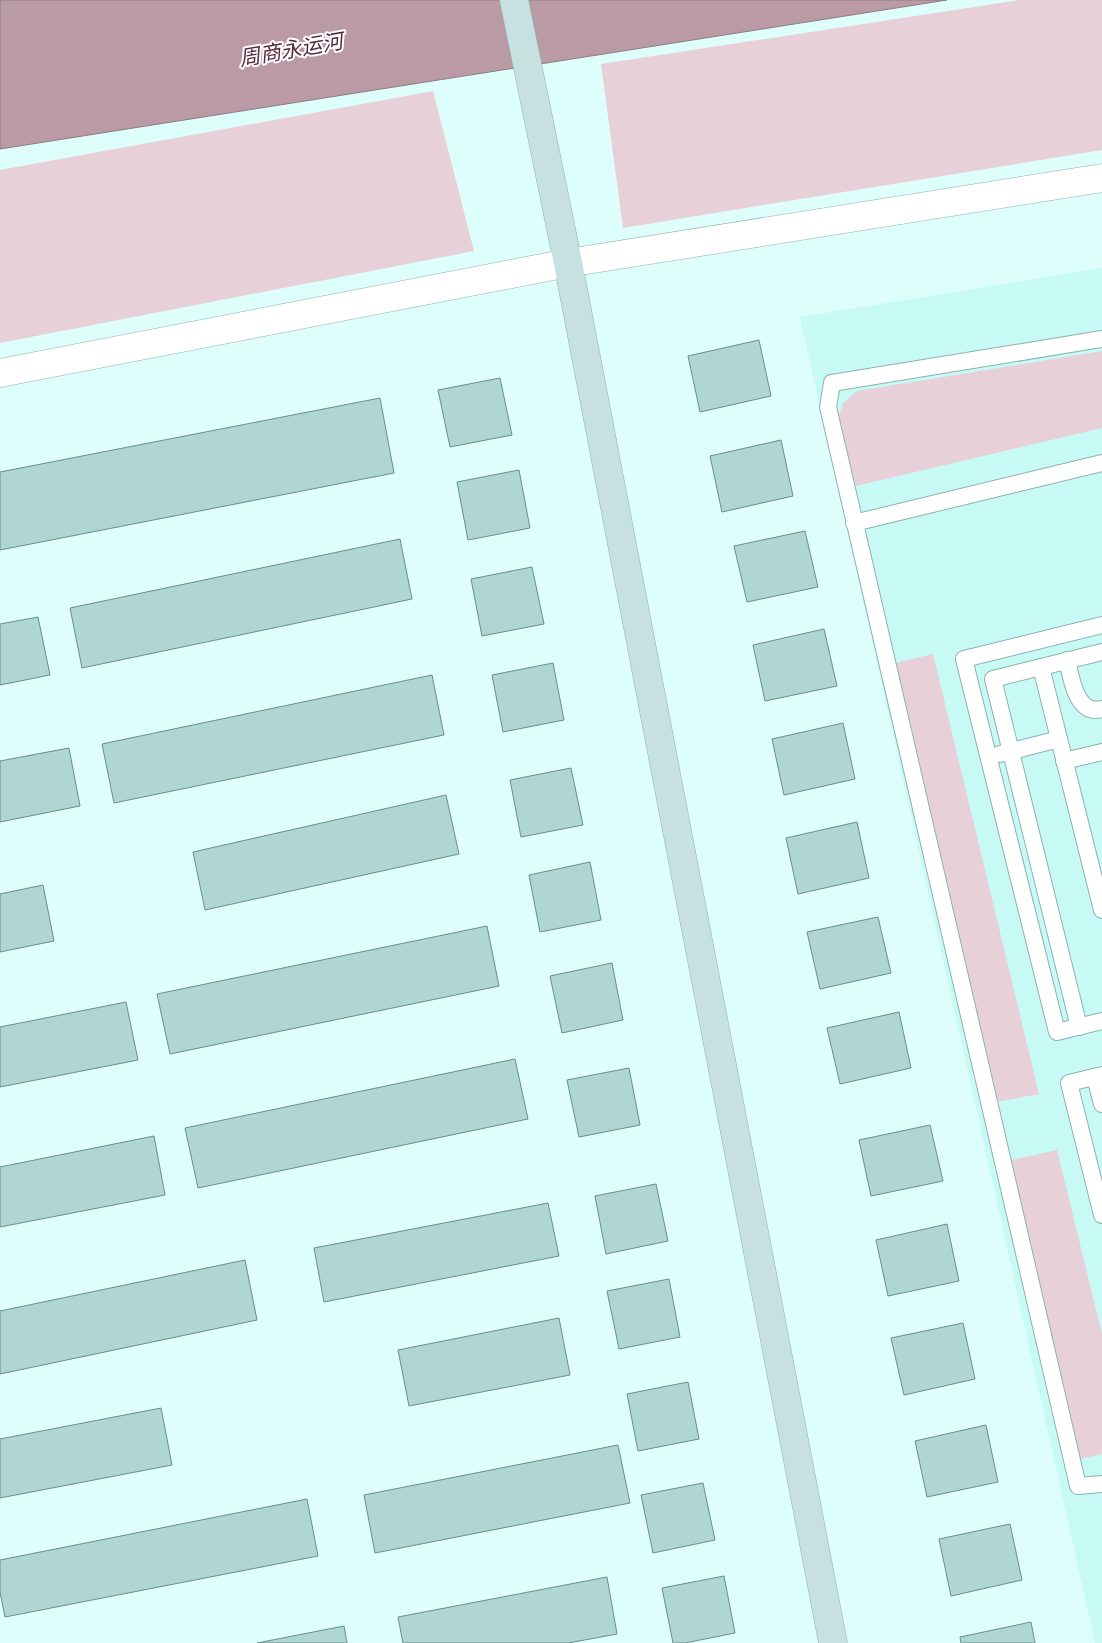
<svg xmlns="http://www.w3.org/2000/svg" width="1102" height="1643" font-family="Jost,'Noto Sans SC',sans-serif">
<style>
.built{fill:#c7faf5}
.green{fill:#e7d0d8}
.water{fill:#ba9aa5;stroke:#8d7b82}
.building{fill:#afd6d2;stroke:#698e8b}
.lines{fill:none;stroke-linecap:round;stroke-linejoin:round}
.service-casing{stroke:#8cb2af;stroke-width:18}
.tertiary-casing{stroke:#8cb2af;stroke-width:29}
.secondary-casing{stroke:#8cb2af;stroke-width:29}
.service{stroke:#fff;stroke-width:16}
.tertiary{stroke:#fff;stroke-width:28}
.secondary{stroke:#c6e1df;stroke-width:28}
.labels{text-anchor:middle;stroke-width:4;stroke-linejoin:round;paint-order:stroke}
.water-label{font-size:21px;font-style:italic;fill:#55283b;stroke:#fff}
</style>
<rect width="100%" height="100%" fill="#defefb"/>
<path class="built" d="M1102,268V1643H1095L800,317Z"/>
<g class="green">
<path d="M1020,0H1102V150L623,228L601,64Z"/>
<path d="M433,91L474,251L0,343V170Z"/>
<path d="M1102,351V428L856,486L838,419L843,403L857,391Z"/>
<path d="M933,654L1039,1094L996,1102L896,663Z"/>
<path d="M1057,1150L1102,1334V1454L1080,1459L1011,1160Z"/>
</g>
<path class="water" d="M0,0H947L0,149Z"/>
<g class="building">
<path d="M759,340L771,396L700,412L688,356Z"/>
<path d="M500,378L512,435L450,447L438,390Z"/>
<path d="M380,398L394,473L0,550V472Z"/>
<path d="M781,440L793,496L722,512L710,456Z"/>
<path d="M519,470L530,528L468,540L457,482Z"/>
<path d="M805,531L818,587L747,602L734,546Z"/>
<path d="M400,539L412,599L82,668L70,608Z"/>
<path d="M532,567L544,624L482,636L471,579Z"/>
<path d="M38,617L50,675L0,685V624Z"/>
<path d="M824,629L837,686L765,701L753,645Z"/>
<path d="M553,663L564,720L503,732L492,675Z"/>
<path d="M432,675L444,735L114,803L102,744Z"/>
<path d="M843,723L855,779L784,795L772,739Z"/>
<path d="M69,748L80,806L0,822V761Z"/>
<path d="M571,768L583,825L521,837L510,780Z"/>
<path d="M446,795L459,854L205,910L193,852Z"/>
<path d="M857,822L869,878L798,894L786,838Z"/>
<path d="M590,862L601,920L540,932L529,875Z"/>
<path d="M43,885L54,941L0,952V894Z"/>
<path d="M878,917L891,973L820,989L807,932Z"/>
<path d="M487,926L499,986L170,1054L157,994Z"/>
<path d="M612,963L623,1020L562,1033L550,976Z"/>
<path d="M126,1002L138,1060L0,1087V1027Z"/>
<path d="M899,1012L911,1068L840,1084L827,1028Z"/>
<path d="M515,1059L528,1119L198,1188L185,1128Z"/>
<path d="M629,1068L640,1125L579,1137L567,1080Z"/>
<path d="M930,1125L943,1181L871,1196L859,1140Z"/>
<path d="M154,1136L165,1195L0,1227V1167Z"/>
<path d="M656,1184L668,1241L606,1254L595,1196Z"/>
<path d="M548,1203L559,1256L324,1302L314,1248Z"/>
<path d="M947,1224L959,1281L888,1296L876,1240Z"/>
<path d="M245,1260L257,1320L0,1374V1311Z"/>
<path d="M669,1279L680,1337L619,1349L607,1291Z"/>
<path d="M559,1318L570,1375L409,1406L398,1350Z"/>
<path d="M963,1323L975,1379L904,1395L891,1338Z"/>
<path d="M688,1382L699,1439L638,1451L627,1394Z"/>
<path d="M161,1408L172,1465L0,1498V1439Z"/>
<path d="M986,1425L998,1482L927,1497L915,1441Z"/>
<path d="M618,1445L630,1503L375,1553L364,1495Z"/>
<path d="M703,1483L715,1540L653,1553L641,1495Z"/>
<path d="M307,1499L318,1556L5,1617L0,1592V1560Z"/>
<path d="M1010,1524L1022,1580L951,1596L939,1539Z"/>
<path d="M724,1576L735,1633L685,1643H673L662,1588Z"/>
<path d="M607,1577L617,1634L568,1643H403L398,1617Z"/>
<path d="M1031,1622L1035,1643H961L960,1637Z"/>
<path d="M344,1626L347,1643H257Z"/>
</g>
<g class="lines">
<defs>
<g id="service">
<path d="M1102,339L832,383L828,407L1078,1486L1102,1484"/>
<path d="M854,523L1102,463"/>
<path d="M1102,625L964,659L1057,1032L1102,1021"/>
<path d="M1067,660C1071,677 1076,716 1102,709"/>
<path d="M1041,667L1102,910"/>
<path d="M1000,754L1059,739"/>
<path d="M1064,761L1102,752"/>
<path d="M1079,1027L993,679L1102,652"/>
<path d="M1102,1075L1069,1083L1102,1215"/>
<path d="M1095,1077L1102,1104"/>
</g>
<path id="tertiary" d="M0,373L568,263L1102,178"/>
<path id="secondary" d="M514,0L568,263L833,1643"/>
</defs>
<use href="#service" class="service-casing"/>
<use href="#tertiary" class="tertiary-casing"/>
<use href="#secondary" class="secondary-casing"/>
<use href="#service" class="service"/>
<use href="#tertiary" class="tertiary"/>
<use href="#secondary" class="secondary"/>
</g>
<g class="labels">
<g class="water-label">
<text transform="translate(291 50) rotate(-10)" y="7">周商永运河</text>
</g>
</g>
</svg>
